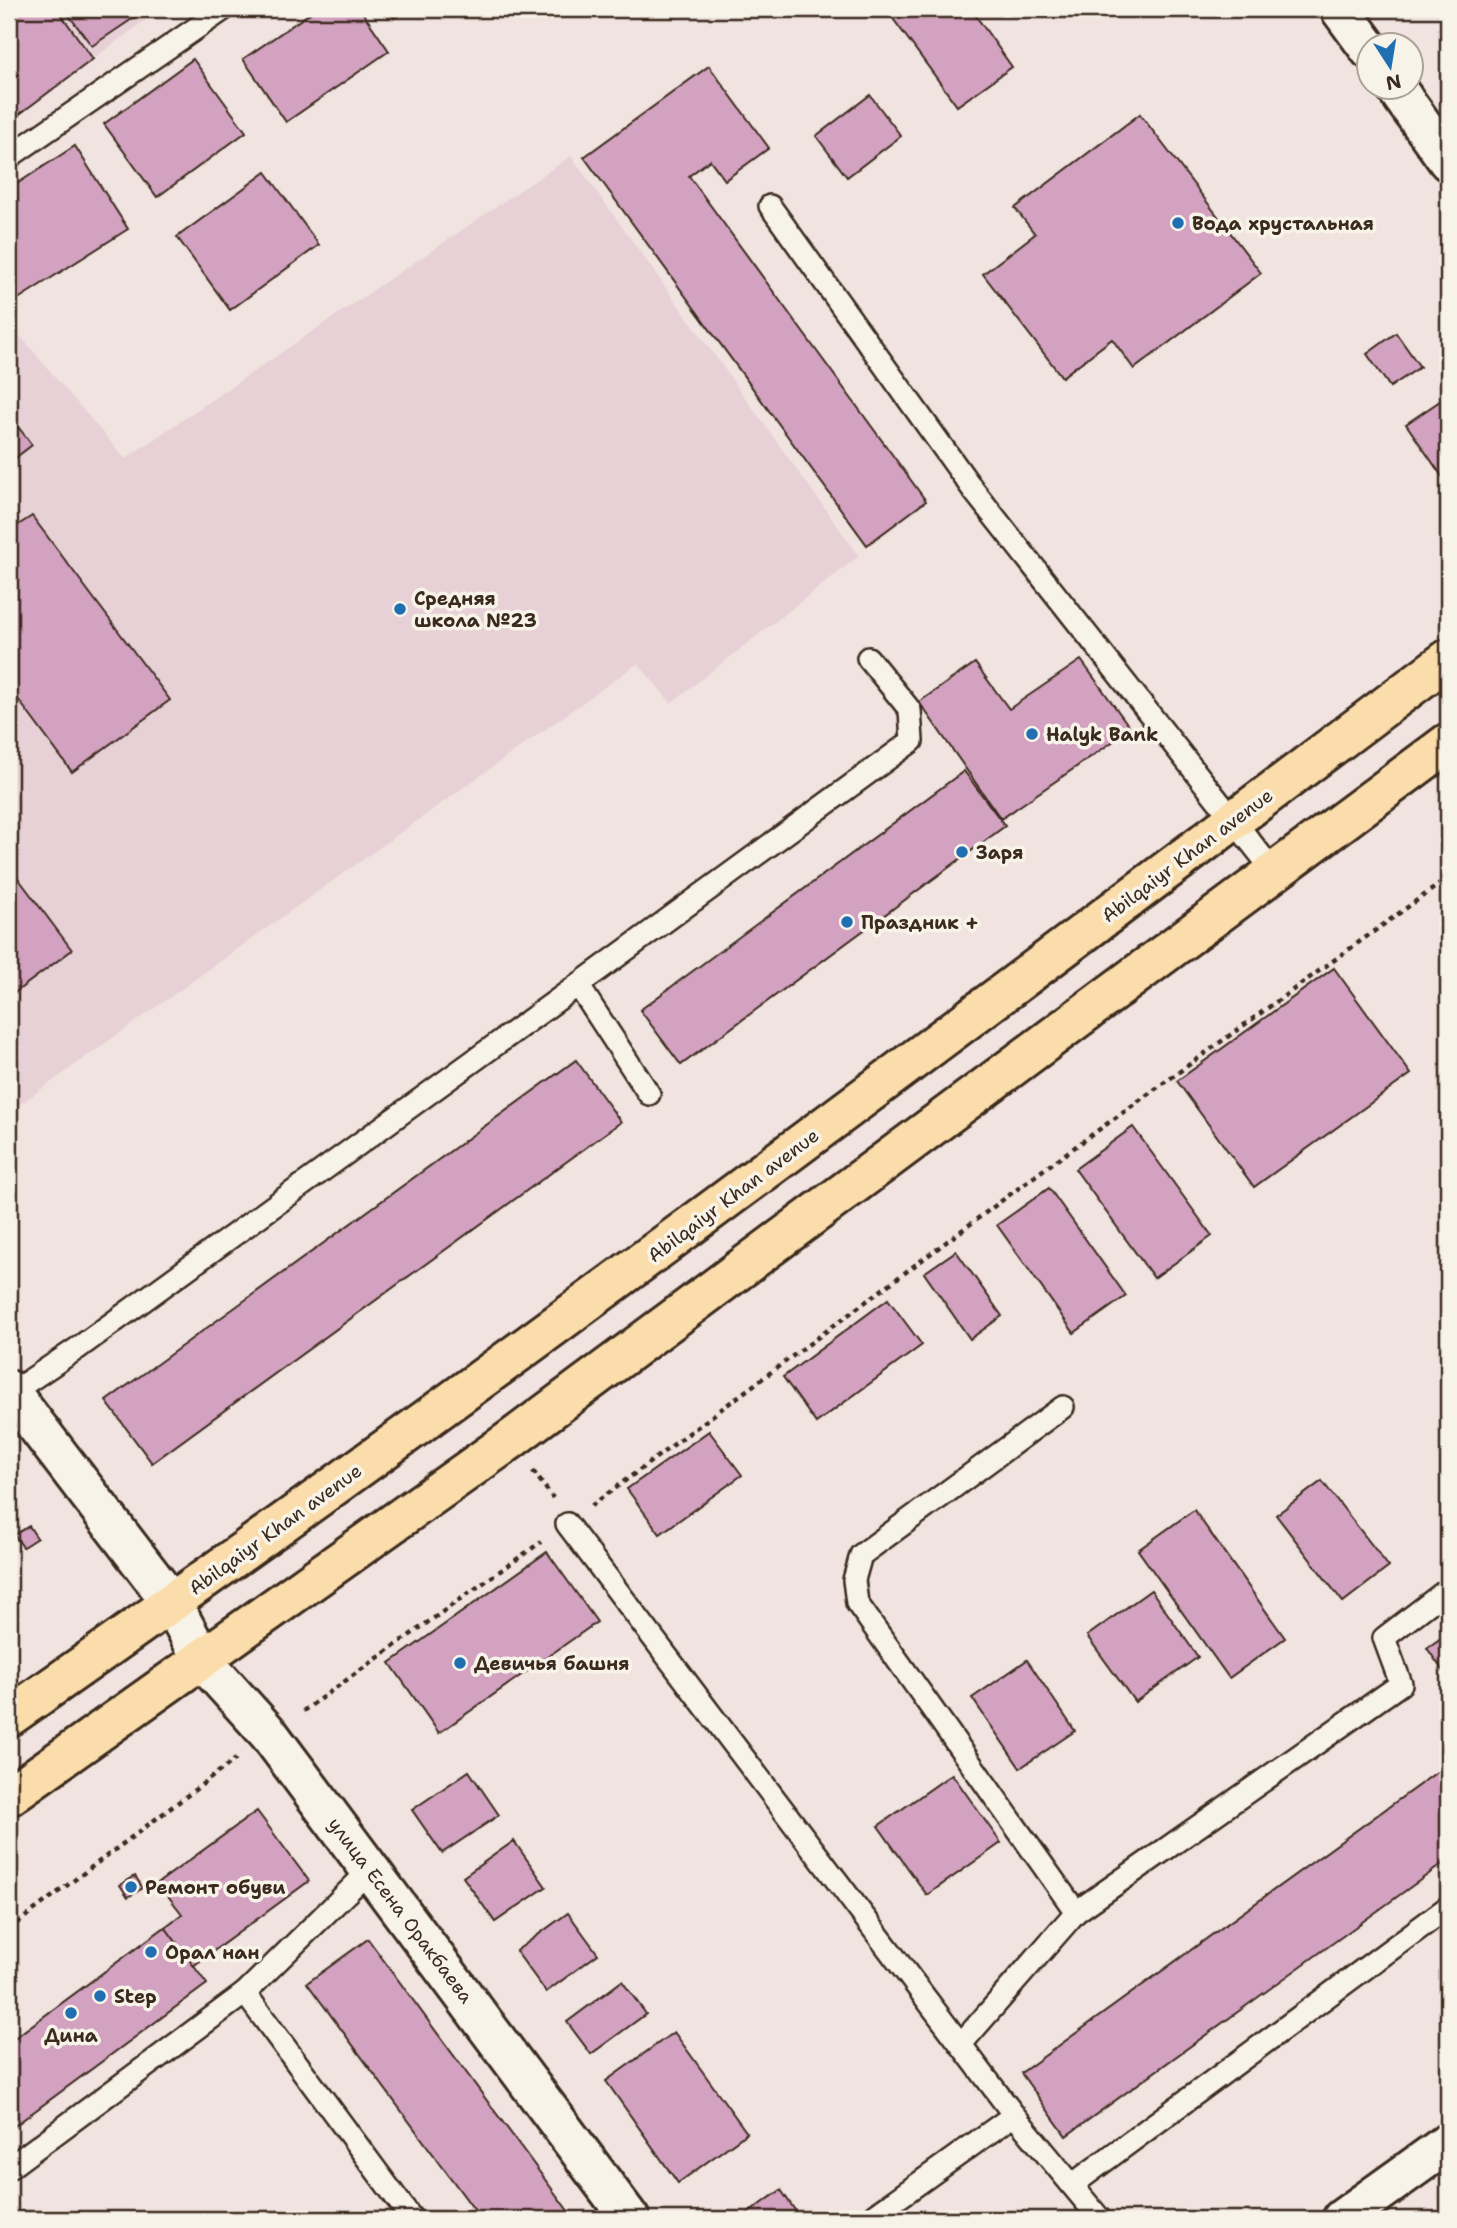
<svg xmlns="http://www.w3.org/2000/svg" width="1457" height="2228" font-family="'Shantell Sans',sans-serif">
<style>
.built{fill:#e7d0d6}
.building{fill:#d3a2c0;stroke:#3b2a1e;stroke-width:2}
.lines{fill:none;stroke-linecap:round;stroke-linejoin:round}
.lane-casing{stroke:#3b2a1e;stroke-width:26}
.street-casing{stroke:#3b2a1e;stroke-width:44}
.primary-casing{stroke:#3b2a1e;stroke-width:44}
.path{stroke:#3b2a1e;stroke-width:4.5;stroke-dasharray:5 5;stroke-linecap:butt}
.lane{stroke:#f7f3e8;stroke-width:21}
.street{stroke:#f7f3e8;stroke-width:38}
.primary{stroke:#fbddab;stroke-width:38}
.poi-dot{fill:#1f6fb2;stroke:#f7f3e8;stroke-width:2.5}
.labels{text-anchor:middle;stroke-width:7;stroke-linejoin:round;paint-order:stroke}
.poi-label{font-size:19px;font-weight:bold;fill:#3b2a1e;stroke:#f7f3e8;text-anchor:start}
.street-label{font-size:19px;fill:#3b2a1e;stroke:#f7f3e8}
</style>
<rect width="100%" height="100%" fill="#f0e3e0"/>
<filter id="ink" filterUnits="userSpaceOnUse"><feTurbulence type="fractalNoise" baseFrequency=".0143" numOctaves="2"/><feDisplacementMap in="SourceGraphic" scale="14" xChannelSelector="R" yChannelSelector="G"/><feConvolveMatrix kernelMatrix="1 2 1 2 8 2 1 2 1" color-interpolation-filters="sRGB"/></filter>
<g filter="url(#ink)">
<g class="built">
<path d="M57,9H160L93,59Z"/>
<path d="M571,156L859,556L671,703L638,663L9,1112V323L125,459Z"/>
</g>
<g class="building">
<path d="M9,9H57L93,59L9,122Z"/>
<path d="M64,9H147L92,46Z"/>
<path d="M316,9H360L389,51L286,122L243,59Z"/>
<path d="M388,9H408L394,18Z"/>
<path d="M886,9H971L1012,67L957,106Z"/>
<path d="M193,59L246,132L157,197L104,124Z"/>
<path d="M709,66L769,148L725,180L710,160L689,176L926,501L867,545L584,157Z"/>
<path d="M870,95L901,136L847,177L816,136Z"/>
<path d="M1140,114L1261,273L1134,369L1112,339L1062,377L983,274L1035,234L1015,208Z"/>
<path d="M75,146L128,229L15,301L9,292V189Z"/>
<path d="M266,172L319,245L230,310L177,237Z"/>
<path d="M1396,333L1420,367L1390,387L1367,354Z"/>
<path d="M1443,399L1448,407V485L1406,424Z"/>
<path d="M9,415L32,445L10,462L9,460Z"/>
<path d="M32,516L170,700L72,772L9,687V531Z"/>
<path d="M1081,660L1131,729L1001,819L919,702L975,663L1009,709Z"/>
<path d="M964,771L1005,826L681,1065L640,1010Z"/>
<path d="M9,866L72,950L9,997Z"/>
<path d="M1334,968L1411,1074L1254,1187L1177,1081Z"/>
<path d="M576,1060L621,1122L152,1463L106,1401Z"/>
<path d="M1133,1127L1212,1236L1154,1278L1075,1169Z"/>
<path d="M1049,1188L1126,1296L1074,1333L997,1225Z"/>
<path d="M956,1251L1002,1316L970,1339L924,1273Z"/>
<path d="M888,1299L922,1345L816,1423L783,1377Z"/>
<path d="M709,1431L742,1475L660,1534L627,1489Z"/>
<path d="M1322,1481L1389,1567L1343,1602L1276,1515Z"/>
<path d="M1194,1510L1285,1638L1229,1678L1138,1550Z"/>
<path d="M29,1526L37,1538L23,1547L14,1535Z"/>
<path d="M547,1552L597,1622L439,1733L390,1663Z"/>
<path d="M1151,1590L1198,1657L1135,1702L1087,1636Z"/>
<path d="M1448,1633V1678L1427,1648Z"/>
<path d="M1027,1660L1075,1731L1020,1768L972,1698Z"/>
<path d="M1448,1764V1860L1066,2136L1021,2073Z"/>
<path d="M469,1771L499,1815L442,1853L412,1810Z"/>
<path d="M952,1774L1001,1843L927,1895L878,1826Z"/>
<path d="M257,1811L309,1881L193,1966L165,1927L182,1914L158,1883Z"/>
<path d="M514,1841L546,1887L495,1922L463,1877Z"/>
<path d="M135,1876L143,1888L128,1897L120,1885Z"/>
<path d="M568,1913L598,1954L546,1992L516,1951Z"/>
<path d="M165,1927L207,1984L9,2130V2042Z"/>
<path d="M368,1939L574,2219H481L307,1983Z"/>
<path d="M622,1981L646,2014L591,2054L567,2022Z"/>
<path d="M674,2032L747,2133L678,2183L606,2081Z"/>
<path d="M781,2190L801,2219H740Z"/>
</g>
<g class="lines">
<defs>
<g id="lane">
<path d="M9,157L224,9"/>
<path d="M770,206L974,491L1275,873"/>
<path d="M578,985L912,741L910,710L868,658"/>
<path d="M11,1393L78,1348L578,985L649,1094"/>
<path d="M1063,1407L861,1555L854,1580L857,1603L1076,1912"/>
<path d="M567,1524L1014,2115L1100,2219"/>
<path d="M245,1993L412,2219"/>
<path d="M961,2044L1076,1912L1401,1684L1384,1638L1448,1589"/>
<path d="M9,2168L245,1993L371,1869"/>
<path d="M1072,2185L1448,1907"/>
<path d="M869,2219L1014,2115"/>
</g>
<g id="street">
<path d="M1340,9L1370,50"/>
<path d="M1396,88L1448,161"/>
<path d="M9,1390L172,1603L203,1661L269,1734L630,2219"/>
<path d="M1342,2219L1448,2143"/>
</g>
<g id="primary">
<path d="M9,1717C497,1376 972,1017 1448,659"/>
<path d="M9,1796L509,1441L1448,743"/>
</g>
</defs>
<use href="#lane" class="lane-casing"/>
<use href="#street" class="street-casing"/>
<use href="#primary" class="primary-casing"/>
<g class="path">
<path d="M533,1471L553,1498"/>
<path d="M591,1506L1043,1170L1448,878"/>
<path d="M303,1711L541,1542"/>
<path d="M9,1929L236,1759"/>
</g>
<use href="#lane" class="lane"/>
<use href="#street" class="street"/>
<use href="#primary" class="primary"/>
</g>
</g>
<g class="poi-dot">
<circle cx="1178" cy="223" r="7"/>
<circle cx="400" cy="609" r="7"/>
<circle cx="1032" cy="734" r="7"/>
<circle cx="962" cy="852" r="7"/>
<circle cx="847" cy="922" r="7"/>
<circle cx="460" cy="1663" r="7"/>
<circle cx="131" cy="1887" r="7"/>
<circle cx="151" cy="1952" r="7"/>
<circle cx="100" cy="1996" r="7"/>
<circle cx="71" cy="2013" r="7"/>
</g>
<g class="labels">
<g class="poi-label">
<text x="1192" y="230">Вода хрустальная</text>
<text x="414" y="605">Средняя<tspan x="414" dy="22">школа №23</tspan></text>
<text x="1046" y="741">Halyk Bank</text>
<text x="976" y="859">Заря</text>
<text x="861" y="929">Праздник +</text>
<text x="474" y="1670">Девичья башня</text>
<text x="145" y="1894">Ремонт обуви</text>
<text x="165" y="1959">Орал нан</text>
<text x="114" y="2003">Step</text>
<text x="71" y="2042" text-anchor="middle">Дина</text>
</g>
<g class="street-label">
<text transform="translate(1187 855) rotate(-37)" y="7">Abilqaiyr Khan avenue</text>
<text transform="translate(733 1195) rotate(-37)" y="7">Abilqaiyr Khan avenue</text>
<text transform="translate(275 1529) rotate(-36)" y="7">Abilqaiyr Khan avenue</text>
<text transform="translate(401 1910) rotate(53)" y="7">улица Есена Оракбаева</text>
</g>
</g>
<rect width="1457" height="2228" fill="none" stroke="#f7f3e8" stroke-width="35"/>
<rect x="18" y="18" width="1422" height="2193" fill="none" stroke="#3b2a1e" stroke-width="2.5" filter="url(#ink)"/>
<g transform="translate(1390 66) rotate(168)"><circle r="33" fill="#f7f3e8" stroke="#aca397" stroke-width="2"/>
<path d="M0-5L12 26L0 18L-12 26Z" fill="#1f6fb2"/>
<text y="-10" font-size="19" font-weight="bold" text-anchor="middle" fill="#3b2a1e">N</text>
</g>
</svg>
